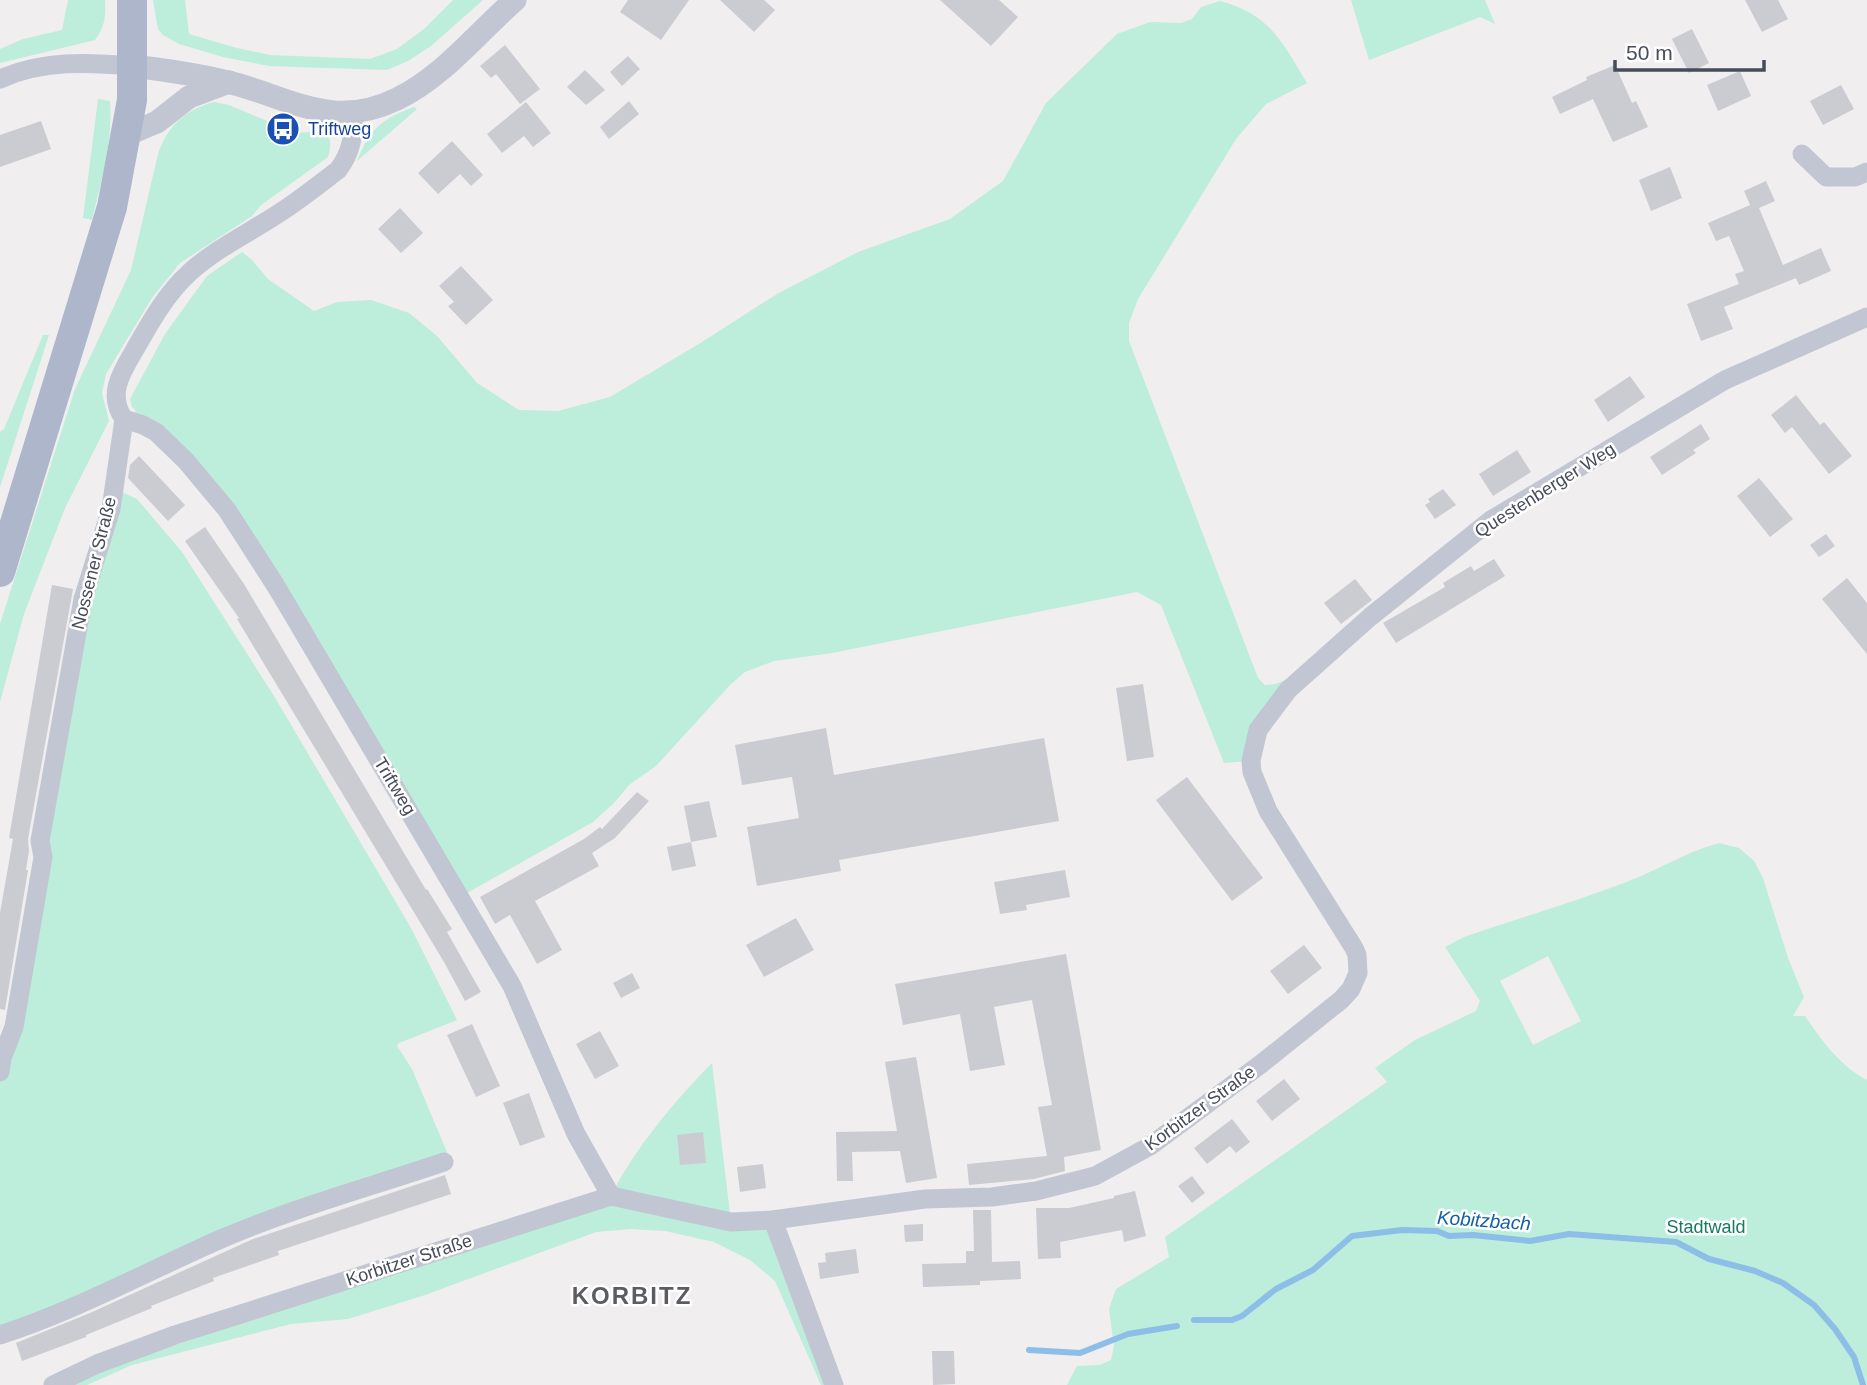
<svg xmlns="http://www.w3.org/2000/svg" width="1867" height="1385" font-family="Helvetica,sans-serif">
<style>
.green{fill:#bdeddb;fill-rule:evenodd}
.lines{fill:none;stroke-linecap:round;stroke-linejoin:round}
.stream{stroke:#8cbee8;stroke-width:6}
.building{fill:#cbccd2}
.minor{stroke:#c1c6d2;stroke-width:19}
.tertiary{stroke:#c1c6d2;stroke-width:23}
.primary{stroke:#aeb6cc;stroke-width:30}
.labels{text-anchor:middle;stroke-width:5;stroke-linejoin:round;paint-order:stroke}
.transit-label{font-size:18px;fill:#164399;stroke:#fff;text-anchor:start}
.street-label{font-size:18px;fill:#474c5a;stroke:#fff}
.park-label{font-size:18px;fill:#1a7961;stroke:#fff}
.water-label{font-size:19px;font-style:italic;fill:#1160a3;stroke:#fff}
.district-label{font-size:24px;font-weight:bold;letter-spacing:2px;fill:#5b5c62;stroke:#fff}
</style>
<rect width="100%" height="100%" fill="#f0eeee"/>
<g class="green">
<path d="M68,0H105C106,15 105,27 95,40L0,63V49L23,39L62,30Z"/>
<path d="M153,0H185L189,34L237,48L270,55L370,59L397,49L424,29L453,0H483L431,46L408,61L387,70L269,66L223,57L179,44L163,35L158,29Z"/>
<path d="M1351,0H1485L1495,24L1480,17L1369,60Z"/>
<path d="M1220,1C1270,14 1282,42 1307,83L1266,104L1236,139L1138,299L1129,323V341L1258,678L1265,685L1275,684L1288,679L1251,761L1224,763L1161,605L1137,592L832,653L774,661L745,672L730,685L656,766L629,785L614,803L593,822L460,897L186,461L124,419L136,411L132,407L130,399L165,334L207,276L242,252L252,260L268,279L314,311L337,302L371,300L409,313L437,336L477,383L519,410L558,411L610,397L702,342L777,294L858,252L950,219L1003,181L1046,103L1117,34L1150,22L1181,23L1192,19L1201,7Z"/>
<path d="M98,99L110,101C113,142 101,181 92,220L83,218Z"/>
<path d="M214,102L229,105L296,133L324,131C332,139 331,146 328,157L261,205L252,216L180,263L152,298L106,374L102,393L109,421L65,508L24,614L0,702V624L75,389L131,270L158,154C168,125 185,110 214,102Z"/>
<path d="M414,107L417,109L357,161C370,128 382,119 414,107Z"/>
<path d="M43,335H49L0,487V432L4,429Z"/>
<path d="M113,488L137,499L182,552L274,696L411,928L457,1020L399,1043L397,1046L412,1069L449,1157L0,1335V1072Z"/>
<path d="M1719,843L1739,848L1754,861L1763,878L1788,958L1804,997L1793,1016H1805C1821,1040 1841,1067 1867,1080V1385H1067L1077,1366L1099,1365L1111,1360L1114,1346L1109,1309L1116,1289L1169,1257L1165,1237L1387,1082L1375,1068L1415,1040L1476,1011L1480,1001L1445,947L1464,937C1517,919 1571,903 1624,883C1656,871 1686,852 1719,843ZM1548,956L1581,1021L1533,1045L1500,981Z"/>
<path d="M712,1063L731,1222L773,1220L834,1385H821L775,1281L750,1260L714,1242L665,1231L630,1229L596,1232L425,1295L348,1319L291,1324L132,1365L87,1385H69L94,1373L611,1196C632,1152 677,1098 712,1063Z"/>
</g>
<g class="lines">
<g class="stream">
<path d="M1194,1320H1232L1242,1316L1276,1289L1313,1270L1352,1236L1402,1230L1437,1231L1449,1236L1473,1235L1530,1241L1569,1234L1676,1242L1709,1259L1755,1271L1783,1283L1814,1305L1835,1329L1854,1357L1863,1385"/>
<path d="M1029,1350L1080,1353L1128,1334L1177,1326"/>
</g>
</g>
<g class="building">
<path d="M628,0H689L661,40L620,12Z"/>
<path d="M720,0H764L775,10L754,32Z"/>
<path d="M940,0H999L1018,17L991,46Z"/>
<path d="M1745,0H1778L1788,19L1762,32Z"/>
<path d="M1692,29L1709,63L1689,73L1672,39Z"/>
<path d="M505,45L540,89L520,104L496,74L491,78L480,66Z"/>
<path d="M628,56L640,69L622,86L610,72Z"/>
<path d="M1615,65L1632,103L1636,101L1648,127L1613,142L1593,99L1560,114L1552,97L1587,80L1586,77Z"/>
<path d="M585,70L605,90L586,105L567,87Z"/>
<path d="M1740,71L1751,96L1718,111L1707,85Z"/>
<path d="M1841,85L1854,109L1823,125L1810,101Z"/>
<path d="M629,101L639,114L609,139L600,127Z"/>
<path d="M526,102L551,133L533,147L524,136L502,153L487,134Z"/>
<path d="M41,121L51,149L0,167V135Z"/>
<path d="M452,141L483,175L471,186L460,174L438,194L418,173Z"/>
<path d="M1670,167L1682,198L1651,211L1639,180Z"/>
<path d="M1766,181L1775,201L1759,208L1783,265L1821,248L1831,271L1799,285L1796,278L1724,307L1733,329L1701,341L1687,304L1739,284L1735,274L1744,271L1729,236L1716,241L1708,223L1750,205L1744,191Z"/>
<path d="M400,208L423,233L401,253L378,229Z"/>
<path d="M461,266L493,300L466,325L448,306L454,302L439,286Z"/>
<path d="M1630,376L1645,397L1608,422L1594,400Z"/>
<path d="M1796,395L1820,425L1824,422L1852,456L1829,474L1792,427L1785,433L1771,415Z"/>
<path d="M1701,424L1710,439L1693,450L1696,453L1662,475L1650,457Z"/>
<path d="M1517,450L1531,472L1493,496L1479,474Z"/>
<path d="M139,456L185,505L168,521L128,478L130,465Z"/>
<path d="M1759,478L1793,519L1770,537L1737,496Z"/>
<path d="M1443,489L1456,505L1435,519L1425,505L1430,502L1428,499Z"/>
<path d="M205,527L244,584L426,890L427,889L452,929L447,932L481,992L465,1001L444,962L237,619L239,618L185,541Z"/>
<path d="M1826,534L1835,546L1819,557L1810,545Z"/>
<path d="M1494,559L1505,576L1396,643L1383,623L1445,587L1443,583L1471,566L1474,571Z"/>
<path d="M1847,578L1867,603V654L1822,599Z"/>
<path d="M1355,579L1372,600L1341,624L1324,603Z"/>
<path d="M52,585L73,589L28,839L29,851L26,870H28L5,1010L0,1009V913L13,839L9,838Z"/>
<path d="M1143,684L1154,757L1127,761L1116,688Z"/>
<path d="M826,728L834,775L1044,738L1059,821L839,860L841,871L757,886L747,827L799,818L792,777L742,785L735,745Z"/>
<path d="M1187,777L1263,878L1232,901L1156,800Z"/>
<path d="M637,792L649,801L615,838L592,853L599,866L535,901L562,950L537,964L510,915L495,924L480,897L584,839L600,827L602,829Z"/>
<path d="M709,801L717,837L691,842L684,806Z"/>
<path d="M691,842L696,866L672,871L667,847Z"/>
<path d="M1065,870L1070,897L1026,905L1027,910L1000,914L994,882Z"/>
<path d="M796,918L814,950L764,977L746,945Z"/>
<path d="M1304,945L1322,968L1288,994L1270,971Z"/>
<path d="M1066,954L1101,1150L1064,1157L1065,1171L1034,1179L969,1185L967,1164L1047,1156L1038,1107L1052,1105L1032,1000L994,1007L1005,1065L970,1071L960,1014L903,1025L895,984Z"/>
<path d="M632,973L640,988L621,998L613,983Z"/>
<path d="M472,1024L500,1086L476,1097L447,1035Z"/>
<path d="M600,1031L619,1066L595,1079L576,1044Z"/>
<path d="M916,1057L937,1178L906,1183L900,1151L852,1152L853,1181H837L836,1132L897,1131L885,1062Z"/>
<path d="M1284,1079L1300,1099L1272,1121L1256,1101Z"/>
<path d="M529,1093L545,1137L520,1146L503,1103Z"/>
<path d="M1232,1119L1250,1142L1236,1153L1230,1146L1207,1164L1194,1148Z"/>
<path d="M703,1132L706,1163L680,1165L677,1135Z"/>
<path d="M763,1164L766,1188L740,1192L737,1167Z"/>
<path d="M445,1175L451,1194L278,1251L279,1255L213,1278L214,1281L151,1306L152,1308L86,1335V1337L22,1361L16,1343L90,1313L253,1239Z"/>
<path d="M1192,1176L1205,1193L1192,1203L1178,1186Z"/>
<path d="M1135,1191L1146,1236L1124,1242L1122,1230L1060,1242L1061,1258L1038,1259L1036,1208H1069L1114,1198V1196Z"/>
<path d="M973,1210H991L992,1262L1020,1261L1021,1279L980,1281V1285L923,1287L922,1264L966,1263V1251H974Z"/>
<path d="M923,1224V1241L905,1242L904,1225Z"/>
<path d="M856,1249L859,1273L820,1279L818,1263L826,1262L825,1253Z"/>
<path d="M932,1351H954L955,1384L933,1385Z"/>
</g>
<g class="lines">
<g class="minor">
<path d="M0,79C42,60 88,62 133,66"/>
<path d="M1802,154L1826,177H1855L1867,172"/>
<path d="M124,419L143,425L156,432L186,461L227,510L276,586L512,986L576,1134L611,1196"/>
<path d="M0,1072L2,1058L14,1027L43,857L40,841L83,599L111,509L124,419C107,395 121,373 134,351C150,323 165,295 189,273C214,250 245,235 273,217C296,203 317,186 338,170C352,152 354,134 353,112"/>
<path d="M773,1220L834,1385"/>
<path d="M0,1335C77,1310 148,1271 221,1239C293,1208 370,1187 444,1162"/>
<path d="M53,1385L97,1364L175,1335L611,1196L731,1222L773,1220L925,1199L992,1197L1036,1191L1095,1176L1150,1146L1261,1064L1341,1000L1351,989L1358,973L1357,955L1354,948L1268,811L1252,772L1251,761L1258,730L1288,690L1370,617L1491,520L1725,380L1867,317"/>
</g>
<g class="tertiary">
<path d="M133,66C165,70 197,74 228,82C289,97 332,131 397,99C443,77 477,33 515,0"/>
<path d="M126,135L157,122L189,97L229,82"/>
</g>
<path class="primary" d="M0,572L112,207L132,100V0"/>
</g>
<defs>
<symbol id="bus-disc" viewBox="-11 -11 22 22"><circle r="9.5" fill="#1a4fb4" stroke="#fff"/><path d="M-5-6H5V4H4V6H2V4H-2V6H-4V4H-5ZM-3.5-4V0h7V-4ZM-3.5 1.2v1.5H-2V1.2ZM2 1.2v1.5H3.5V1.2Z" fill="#fff"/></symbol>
</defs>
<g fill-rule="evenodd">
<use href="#bus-disc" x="264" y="110" width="38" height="38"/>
</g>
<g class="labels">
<g class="transit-label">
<text x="308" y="135">Triftweg</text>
</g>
<g class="street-label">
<text transform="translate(1545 490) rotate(-32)" y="6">Questenberger Weg</text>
<text transform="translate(94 563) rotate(-76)" y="6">Nossener Straße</text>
<text transform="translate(395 786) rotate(59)" y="6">Triftweg</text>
<text transform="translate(1200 1108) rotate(-36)" y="6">Korbitzer Straße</text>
<text transform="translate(409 1260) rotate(-18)" y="6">Korbitzer Straße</text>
</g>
<g class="park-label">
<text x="1706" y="1233">Stadtwald</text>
</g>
<g class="water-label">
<text transform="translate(1484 1220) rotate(4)" y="7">Kobitzbach</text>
</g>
<g class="district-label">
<text x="632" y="1304">KORBITZ</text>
</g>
</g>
<path d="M1615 60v10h149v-10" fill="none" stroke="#474c5a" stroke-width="3.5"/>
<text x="1626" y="60" font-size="21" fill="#474c5a" stroke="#ffffff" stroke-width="5" paint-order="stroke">50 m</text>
</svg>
